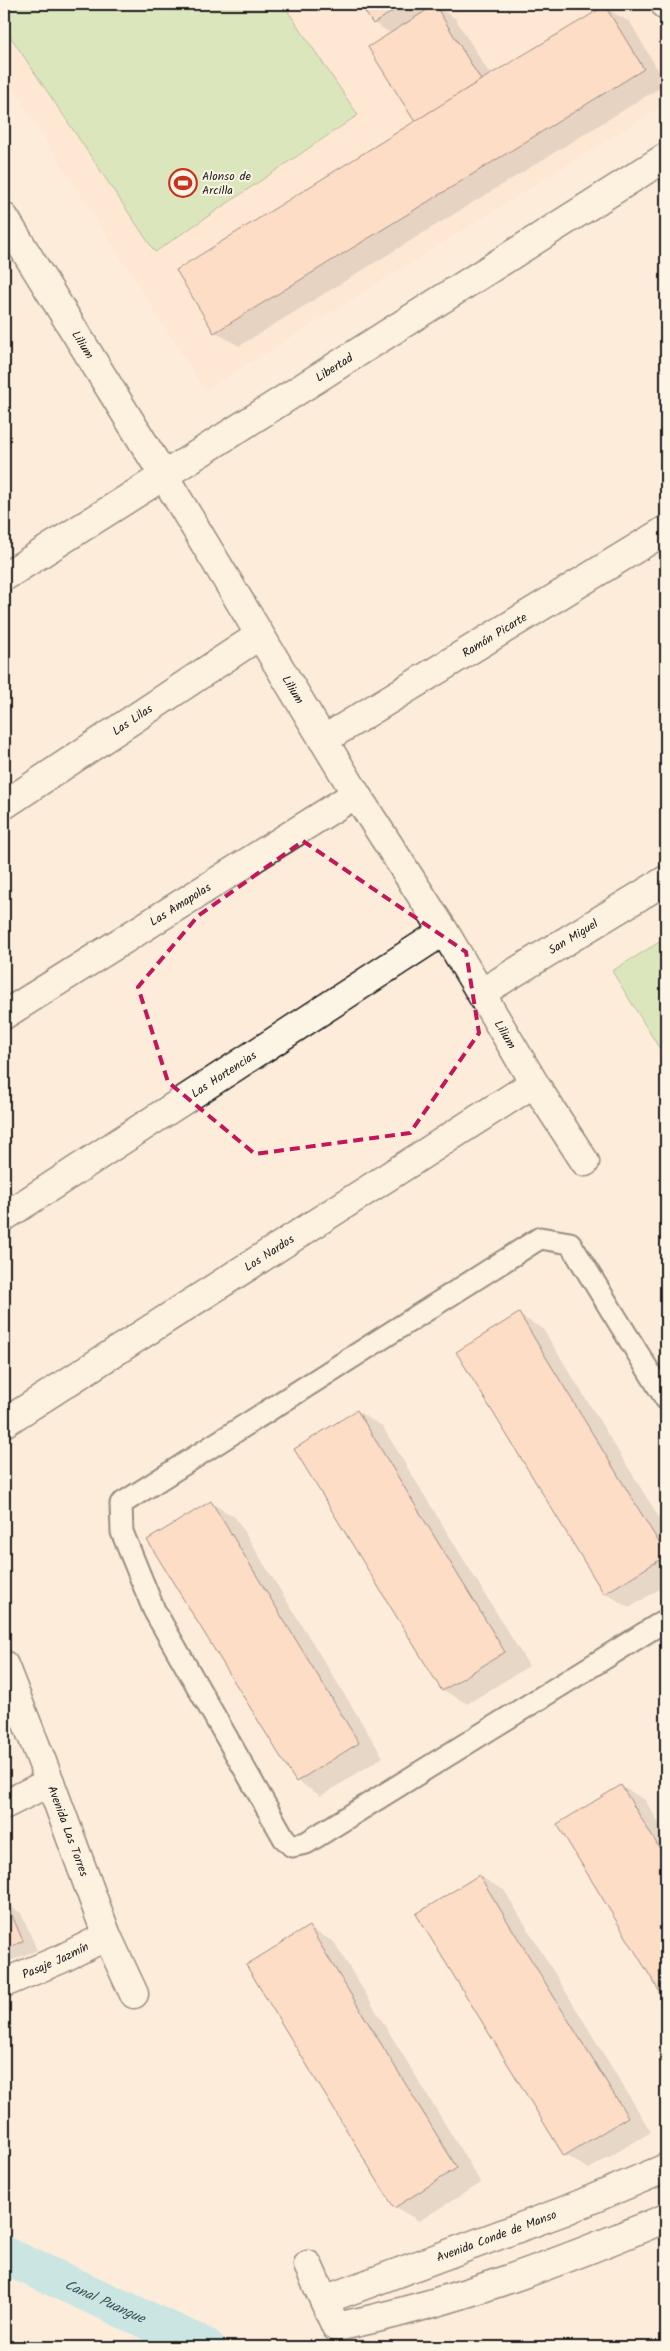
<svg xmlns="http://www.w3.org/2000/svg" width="670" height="2351" font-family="Kalam,sans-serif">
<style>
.built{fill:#fee2cd}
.green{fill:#b4dd99;stroke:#687c5a}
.shadow{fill:#0003}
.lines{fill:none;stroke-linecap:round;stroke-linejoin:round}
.canal{stroke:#8edcee;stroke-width:38}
.building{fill:#ffc9b0;stroke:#1c1c1c}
.lane-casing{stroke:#1c1c1c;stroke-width:25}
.street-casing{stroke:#1c1c1c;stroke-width:31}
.secondary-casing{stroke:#1c1c1c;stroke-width:31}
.lane{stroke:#fcf5e5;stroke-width:21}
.street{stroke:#fcf5e5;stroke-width:28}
.secondary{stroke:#fcf5e5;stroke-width:28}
.marked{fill:none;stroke:#c2185b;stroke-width:4;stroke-dasharray:10 6;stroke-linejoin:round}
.labels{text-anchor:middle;stroke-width:4;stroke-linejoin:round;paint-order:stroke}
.poi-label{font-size:12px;fill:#1c1c1c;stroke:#fcf5e5;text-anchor:start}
.street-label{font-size:12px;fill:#1c1c1c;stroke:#fcf5e5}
.water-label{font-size:14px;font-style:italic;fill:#3e565b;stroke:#fcf5e5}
</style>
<rect width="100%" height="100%" fill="#fdecda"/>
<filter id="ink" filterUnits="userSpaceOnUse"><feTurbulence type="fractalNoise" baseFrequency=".02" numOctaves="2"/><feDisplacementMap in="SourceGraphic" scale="10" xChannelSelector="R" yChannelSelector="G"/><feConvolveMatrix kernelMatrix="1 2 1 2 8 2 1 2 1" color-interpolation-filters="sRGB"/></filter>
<g filter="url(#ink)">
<path class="built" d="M4,4H644L666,40V104L205,391L4,75Z"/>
<g class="green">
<path d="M4,4H283L358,115L155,252L4,27Z"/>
<path d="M666,938V1059L612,971Z"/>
</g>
<g class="shadow">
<path d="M361,4H442L436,7L455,18L491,76L605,8L630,22L666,84L239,346L215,332L416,122L392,34L374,23Z"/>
<path d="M519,1315L543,1329L666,1529V1585L629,1608L605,1593Z"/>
<path d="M357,1411L382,1426L529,1666L467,1704L443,1690Z"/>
<path d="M211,1503L235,1517L383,1757L321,1796L297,1781Z"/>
<path d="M621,1786L645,1800L666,1835V1999L559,1824Z"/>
<path d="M4,1872L13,1893L4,1897Z"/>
<path d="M479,1876L504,1890L651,2132L589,2169L565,2155Z"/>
<path d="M7,1905L21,1913L37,1950L8,1962L4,1960V1906Z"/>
<path d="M309,1928L334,1942L481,2183L419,2221L395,2207Z"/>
</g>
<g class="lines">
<path class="canal" id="s1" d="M4,2255L206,2347"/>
</g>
<g class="building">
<path d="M360,4H404L373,24Z"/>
<path d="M435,5L481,80L415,122L368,47Z"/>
<path d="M605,6L644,69L214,333L176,270L481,80Z"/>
<path d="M519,1313L666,1554V1556L604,1594L456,1352Z"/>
<path d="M357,1410L505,1652L442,1691L294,1449Z"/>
<path d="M211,1501L359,1743L296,1782L147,1540Z"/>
<path d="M621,1785L666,1859V2002L557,1824Z"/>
<path d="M479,1875L628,2117L564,2156L416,1914Z"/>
<path d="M7,1904L23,1941L4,1950V1905Z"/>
<path d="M309,1926L457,2168L394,2208L246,1965Z"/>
</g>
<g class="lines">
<defs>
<path id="lane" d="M666,1399L570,1243L540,1238L121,1504L122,1532L154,1610L284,1838L292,1846L306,1843L666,1620"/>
<g id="street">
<path d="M665,4L666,6"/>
<path id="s2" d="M4,217L164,476L356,794L444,931L534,1083L585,1162"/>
<path id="s3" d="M323,740L666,530"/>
<path id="s4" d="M4,805L260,635"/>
<path id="s5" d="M481,993L666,880"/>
<path id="s6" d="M4,1015L356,794"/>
<path id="s7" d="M4,1217L444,931"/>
<path id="s8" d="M4,1423L534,1083"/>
<path id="s9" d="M4,1665L50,1782L107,1936L134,1994"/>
<path d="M4,1805L50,1782"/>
<path id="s10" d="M4,1983L61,1959L107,1936"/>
<path d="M308,2265L336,2327C450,2304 559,2263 666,2218"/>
<path id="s11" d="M324,2300L564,2211L666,2168"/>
</g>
<g id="secondary">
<path id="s12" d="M4,577L666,157"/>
</g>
</defs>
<use href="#lane" class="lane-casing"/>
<use href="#street" class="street-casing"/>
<use href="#secondary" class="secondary-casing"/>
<use href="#lane" class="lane"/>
<use href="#street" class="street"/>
<use href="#secondary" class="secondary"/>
</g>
</g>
<path d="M0 0H670V2351H0ZM303,841L466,952L479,1033L410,1133L255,1154L168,1082L138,987L198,916Z" fill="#fdecda" fill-opacity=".55" fill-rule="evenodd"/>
<path class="marked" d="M303,841L466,952L479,1033L410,1133L255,1154L168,1082L138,987L198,916Z"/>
<defs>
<symbol id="stadium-ring" viewBox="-11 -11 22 22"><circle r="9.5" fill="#fcf5e5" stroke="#c8321e" stroke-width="1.5"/><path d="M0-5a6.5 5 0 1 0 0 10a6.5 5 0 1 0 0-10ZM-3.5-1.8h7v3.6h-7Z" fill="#c8321e"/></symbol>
</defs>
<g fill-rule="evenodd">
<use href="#stadium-ring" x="167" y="167" width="32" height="32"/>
</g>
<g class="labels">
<g class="poi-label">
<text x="202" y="180">Alonso de<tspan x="202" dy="14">Arcilla</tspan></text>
</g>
<g class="street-label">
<text dy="4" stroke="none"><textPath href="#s2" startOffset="150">Lilium</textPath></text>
<text dy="4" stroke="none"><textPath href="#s12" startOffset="391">Libertad</textPath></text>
<text dy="4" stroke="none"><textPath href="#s3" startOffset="201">Ramón Picarte</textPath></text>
<text dy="4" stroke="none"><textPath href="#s2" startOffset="554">Lilium</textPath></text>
<text dy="4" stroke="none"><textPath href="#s4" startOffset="154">Las Lilas</textPath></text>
<text dy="4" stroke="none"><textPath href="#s6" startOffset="208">Las Amapolas</textPath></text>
<text dy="4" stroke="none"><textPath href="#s5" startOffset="108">San Miguel</textPath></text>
<text dy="4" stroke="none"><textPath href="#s2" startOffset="959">Lilium</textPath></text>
<text dy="4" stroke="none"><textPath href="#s7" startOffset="262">Las Hortencias</textPath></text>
<text dy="4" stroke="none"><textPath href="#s8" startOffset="315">Los Nardos</textPath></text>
<text dy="4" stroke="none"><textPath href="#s9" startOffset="178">Avenida Las Torres</textPath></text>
<text dy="4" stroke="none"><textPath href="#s10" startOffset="56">Pasaje Jazmín</textPath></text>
<text dy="4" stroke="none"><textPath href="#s11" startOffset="184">Avenida Conde de Manso</textPath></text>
</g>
<g class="water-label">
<text dy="5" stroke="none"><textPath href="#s1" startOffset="111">Canal Puangue</textPath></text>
</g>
</g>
<rect width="670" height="2351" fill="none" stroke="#fcf5e5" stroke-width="20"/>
<rect x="10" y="10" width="650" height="2331" fill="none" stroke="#1c1c1c" stroke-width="2" filter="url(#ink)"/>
</svg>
